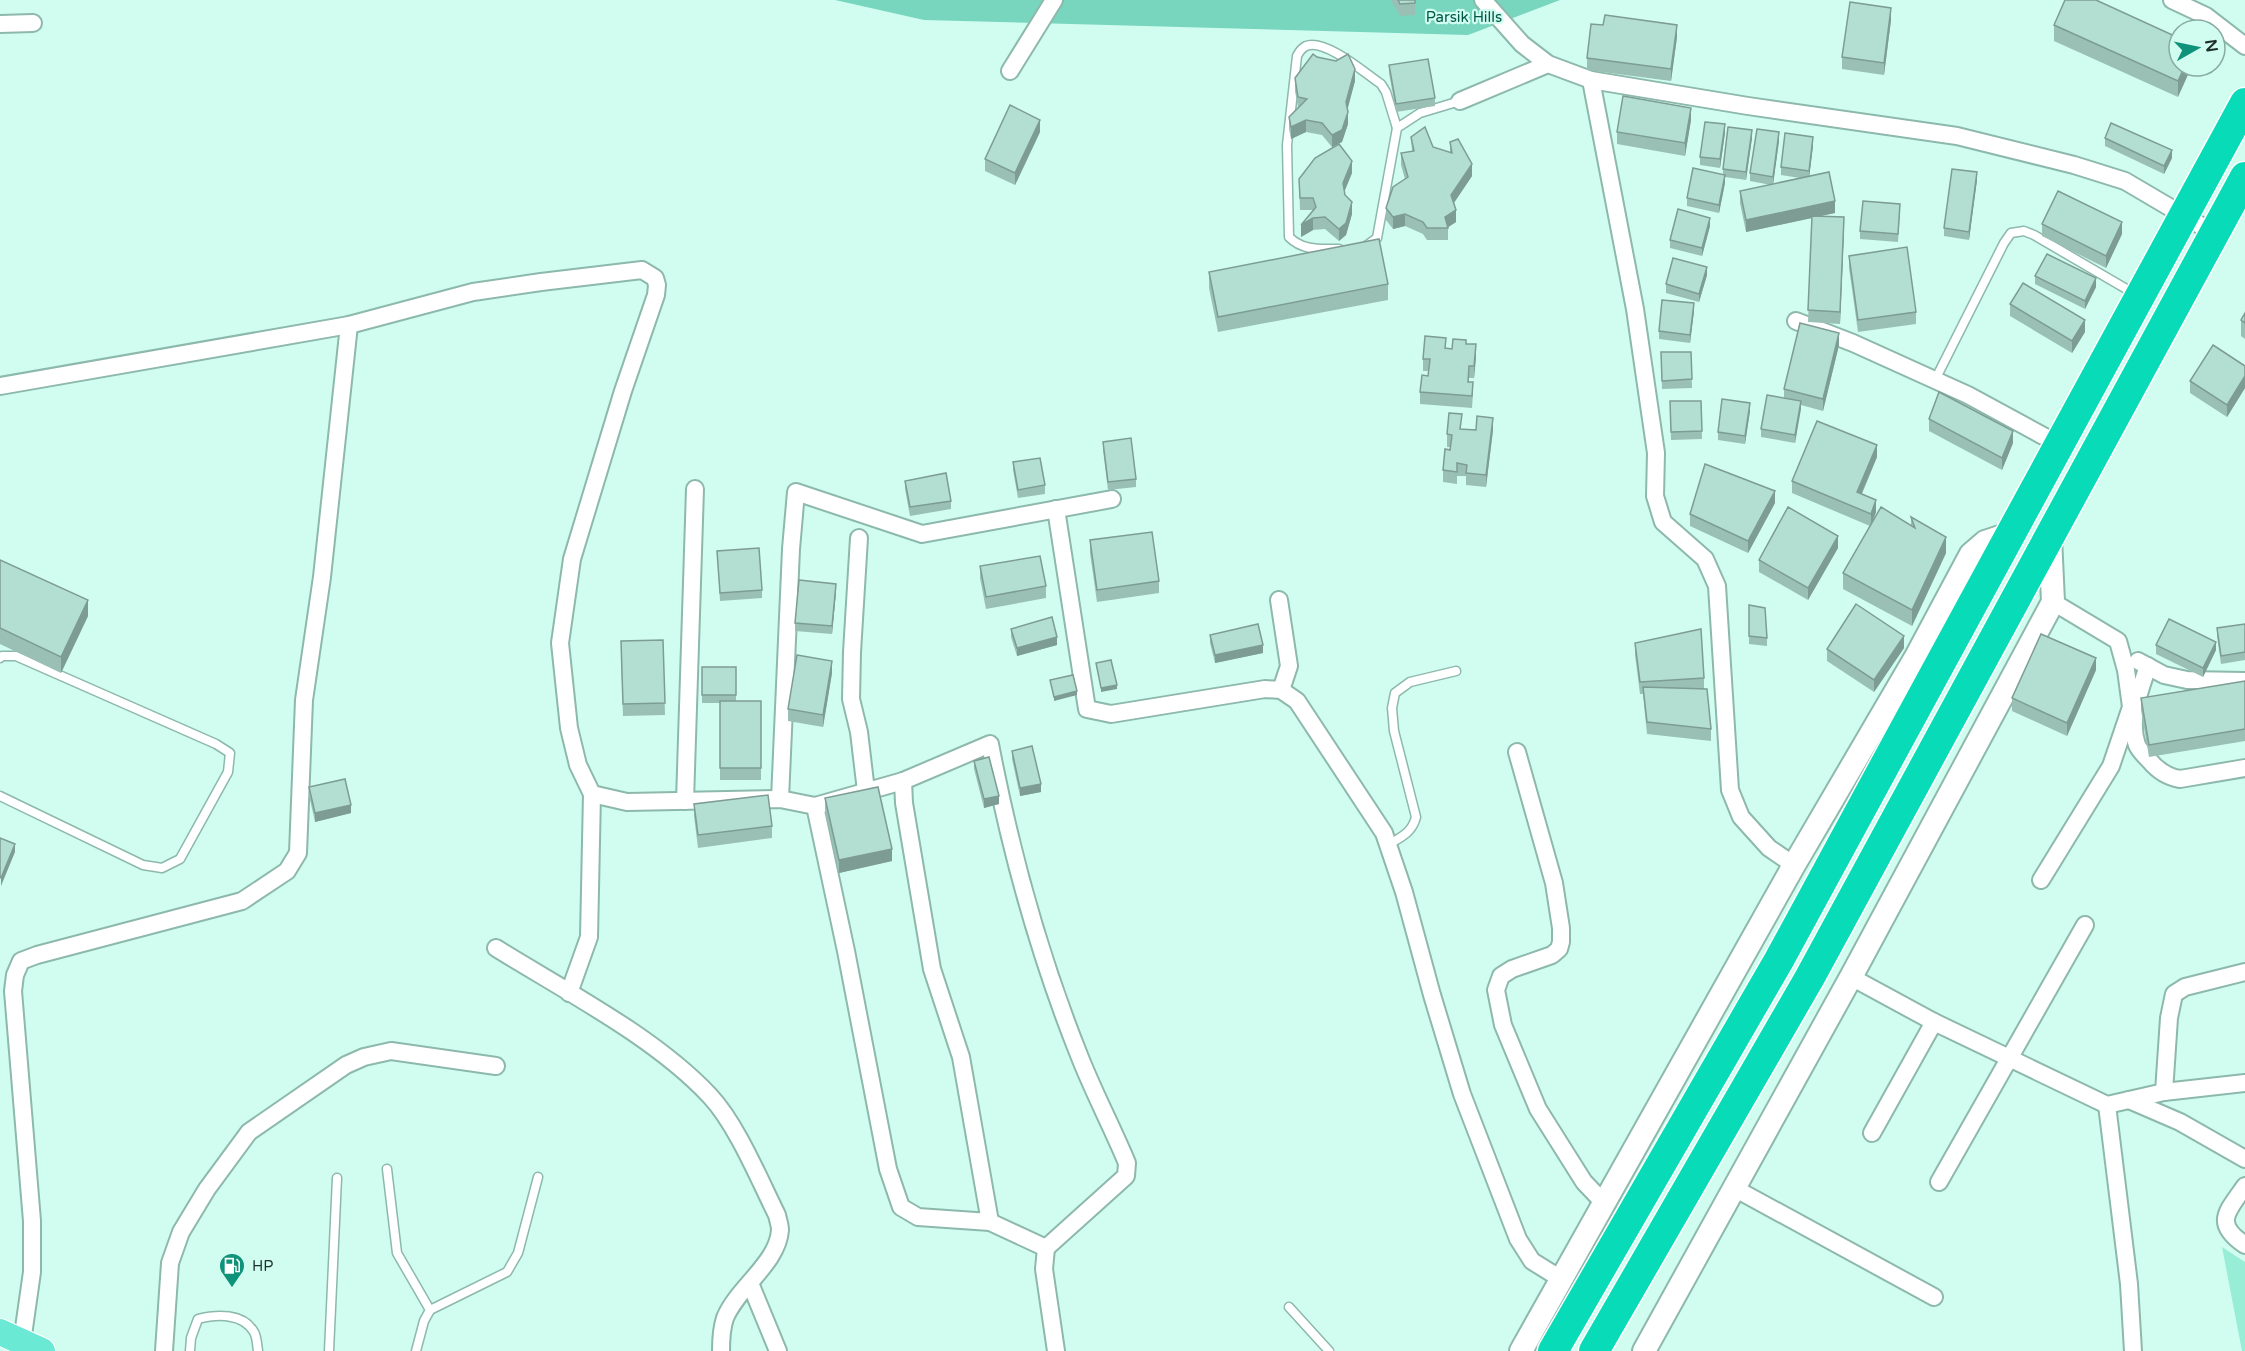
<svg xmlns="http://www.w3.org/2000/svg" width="2245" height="1351" font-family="'Varela Round',sans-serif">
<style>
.green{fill:#98edd7}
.forest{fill:#78d6bf}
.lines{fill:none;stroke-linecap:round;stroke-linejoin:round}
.lane-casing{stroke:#8db8ac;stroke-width:11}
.street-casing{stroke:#8db8ac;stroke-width:20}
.secondary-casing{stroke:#8db8ac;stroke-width:26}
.primary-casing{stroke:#fff;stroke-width:28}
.highway-casing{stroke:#fff;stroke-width:33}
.lane{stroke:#fff;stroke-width:8}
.street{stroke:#fff;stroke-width:16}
.secondary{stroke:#fff;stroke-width:22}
.primary{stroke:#6ae9d4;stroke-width:26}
.highway{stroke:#07dbb8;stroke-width:30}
.wall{fill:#9ac0b5}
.shaded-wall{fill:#7d9c93}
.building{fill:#b3dfd2;stroke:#7d9c93;stroke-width:1.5}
.labels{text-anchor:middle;stroke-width:4.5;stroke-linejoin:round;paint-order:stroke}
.park-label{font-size:15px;fill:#005748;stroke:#d1fdf0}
.poi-label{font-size:15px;fill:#1e302b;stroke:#d1fdf0;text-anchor:start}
</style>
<rect width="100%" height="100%" fill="#d1fdf0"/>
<path class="green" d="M2222,1247L2245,1262V1351H2242Z"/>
<path class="forest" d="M835,0H1560L1468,35L924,20Z"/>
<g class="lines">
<defs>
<g id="lane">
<path d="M1366,246L1377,238L1397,128L1420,113L1460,101"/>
<path d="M1339,249C1320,249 1303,251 1289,237L1287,145L1297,56C1299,52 1302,48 1306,46C1325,38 1366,74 1381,84L1386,92L1397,128"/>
<path d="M1935,380L2004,243L2011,233L2024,231L2034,235L2135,294"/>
<path d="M0,658L2,656H16L216,744L230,753L228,772L180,859L162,868L143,865L0,796"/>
<path d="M1388,845C1401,837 1412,833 1416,817L1394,731L1392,708L1395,693L1410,682L1456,671"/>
<path d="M387,1169L397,1253L430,1310"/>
<path d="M1289,1307L1329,1351"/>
<path d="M190,1351L191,1338L198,1319C217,1314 243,1313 254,1332C257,1337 257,1345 258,1351"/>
<path d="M329,1351L337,1178"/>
<path d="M416,1351L424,1321L430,1310L507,1272L518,1253L538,1177"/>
</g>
<g id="street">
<path d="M1483,0L1522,44L1548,64L1591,80L1748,106L1957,136L2074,165L2125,181L2215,234"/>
<path d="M2172,0L2206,16L2245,46"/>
<path d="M0,24L33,23"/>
<path d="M1010,71L1054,0"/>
<path d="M1591,80L1635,309L1656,453L1655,496L1663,522L1705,559L1717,586L1730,790L1741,817L1769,848L1794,865"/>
<path d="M1460,101L1548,64"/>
<path d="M1796,321L1853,343L1968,395L2060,445"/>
<path d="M0,386L349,325"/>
<path d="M1056,509L1087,709L1111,714L1265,689L1281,690L1297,701L1384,833L1404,892L1432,995L1462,1094L1518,1239L1532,1261L1561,1279"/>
<path d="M859,538L852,652L851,699L859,732L866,791"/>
<path d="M1279,600L1289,666L1281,690"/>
<path d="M2138,661L2164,675L2187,680L2245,681"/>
<path d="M2148,666C2140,690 2128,720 2137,745C2139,750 2145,756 2149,760C2158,771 2167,777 2180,779L2245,768"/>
<path d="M1517,752L1554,883L1561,928V942L1559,949L1552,955L1512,969L1501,976L1496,990L1503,1025L1538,1109L1584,1182L1603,1202"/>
<path d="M903,781L904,803L932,969L961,1057L990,1222"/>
<path d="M780,799L791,549L796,492L922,534L1112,499"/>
<path d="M685,801L695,489"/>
<path d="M2041,880L2111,766L2131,707L2126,670L2118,641L2053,602"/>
<path d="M496,948C565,991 655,1037 710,1096C737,1125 759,1179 777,1215C778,1220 780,1225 780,1230C778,1263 737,1288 725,1318C722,1327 721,1341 721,1351"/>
<path d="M1851,977L1934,1022L2107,1105L2164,1092L2245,1083"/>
<path d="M569,993L589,937L592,794"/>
<path d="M2164,1092L2169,1018L2174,994L2185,987L2245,972"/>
<path d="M2129,1100L2180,1122L2245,1159"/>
<path d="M2107,1105L2129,1284L2133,1351"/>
<path d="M1872,1133L1934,1022"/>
<path d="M1939,1182L2085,925"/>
<path d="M2245,1186C2227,1212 2213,1223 2245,1245"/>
<path d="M1734,1188L1934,1297"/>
<path d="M1046,1248L1044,1269L1056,1351"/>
<path d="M750,1283L778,1351"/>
<path d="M22,1342L32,1272V1221L13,991L15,975L21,961L37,955L242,901L287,871L298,853L304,700L322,577L349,325L473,292L541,282L642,270L655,278L657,285L656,295L623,391L572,559L560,643L569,728L578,765L592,794L627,802L780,799L815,806L846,951L888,1169L901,1207L918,1217L990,1222L1046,1248L1126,1176L1127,1163C1112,1127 1093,1091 1079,1055C1039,955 1010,849 990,744L903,781L815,806"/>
<path d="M164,1351L170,1263L181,1232L207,1189L249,1132L346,1065L364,1057L391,1051L496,1066"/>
</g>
<g id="secondary">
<path d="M1521,1351L1794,865L1917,655L1971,554L1985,542L2012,533"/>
<path d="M1644,1351L1851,977L2053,602L2050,537"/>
</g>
<path id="primary" d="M0,1332L42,1351"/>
<g id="highway">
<path d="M1553,1351L1779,960L2245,103"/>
<path d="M1594,1351L1810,977L2245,177"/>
</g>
</defs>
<use href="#lane" class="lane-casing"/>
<use href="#street" class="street-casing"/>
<use href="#secondary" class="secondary-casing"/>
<use href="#primary" class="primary-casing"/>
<use href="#highway" class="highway-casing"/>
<use href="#lane" class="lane"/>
<use href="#street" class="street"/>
<use href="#secondary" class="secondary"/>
<use href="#primary" class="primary"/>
<use href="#highway" class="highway"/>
</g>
<g class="wall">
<path d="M1391,0H1415V15L1400,16Z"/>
<path d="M1891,20L1884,75L1842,69V57Z"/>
<path d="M1603,25L1677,37L1671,81L1587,70V58Z"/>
<path d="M2054,25L2179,38L2178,97L2054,41Z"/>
<path d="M1317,57L1355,81L1347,109L1348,124L1342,142L1332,147L1322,135L1306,132L1291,139L1289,129V117L1298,107L1295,91V78Z"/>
<path d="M1389,65L1435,98V106L1396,112L1389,73Z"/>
<path d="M1691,120L1685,156L1617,144V132Z"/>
<path d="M1040,132L1015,185L985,171V159Z"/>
<path d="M1725,133L1720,168L1700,165V157Z"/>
<path d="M1411,137L1433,147L1450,153V142L1472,176L1454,203L1456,222L1448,227V240H1427L1423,234L1405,226L1393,229L1386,220V208L1405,179L1401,165V153L1412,151Z"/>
<path d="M1752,138L1746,180L1725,177V183L1719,213L1687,206V198L1723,175V169Z"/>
<path d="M2105,138L2172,158L2164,174L2105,146Z"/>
<path d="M1779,141L1773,184L1800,178L1781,175V167L1813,146L1809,176L1835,213L1819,216L1844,229L1840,324L1808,322L1812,218L1746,232L1740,203V191L1771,185L1750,181V173Z"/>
<path d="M1352,173L1344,192L1352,214L1346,235L1339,241L1325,229L1313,230L1301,237L1313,210H1300L1299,179Z"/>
<path d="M1977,180L1969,240L1944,236V228Z"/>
<path d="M1900,212L1898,242L1860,239V231Z"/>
<path d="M2042,224L2122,234L2106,268L2042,236Z"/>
<path d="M1710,226L1702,256L1670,248V240Z"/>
<path d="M1849,256L1916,312V324L1858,332L1849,268Z"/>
<path d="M1209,272L1388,284V300L1218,332L1209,288Z"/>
<path d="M1707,275L1699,302L1666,293V284Z"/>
<path d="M2035,276L2096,287L2085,309L2035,284Z"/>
<path d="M2010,304L2085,332L2072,353L2010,316Z"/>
<path d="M1694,311L1690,343L1659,339V331Z"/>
<path d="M2245,313V339L2241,336V320Z"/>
<path d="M1466,344L1476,357L1474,378H1469V382L1473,394L1472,408L1420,404V392L1428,376L1429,371H1423V359L1446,348L1452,349Z"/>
<path d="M1839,345L1823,411L1801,405L1795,443L1761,437V429L1784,398V389Z"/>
<path d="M1661,352H1691L1692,388L1662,389Z"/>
<path d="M2245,366V388L2227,417L2190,393V381Z"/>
<path d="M1670,401H1701L1702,439L1671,440Z"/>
<path d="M1750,411L1745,444L1718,440V432Z"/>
<path d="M1929,419L2013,443L2002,470L1929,431Z"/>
<path d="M1461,429L1476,430H1493L1486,487L1466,485V476H1457V484L1443,482V470L1450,447H1447V434Z"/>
<path d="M1103,442L1136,479V487L1108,490L1103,450Z"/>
<path d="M1877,457L1862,494L1876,512L1872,522L1911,526V517L1946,553L1912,626L1843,589V573L1870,526L1792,493V481Z"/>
<path d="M1013,462L1045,485V494L1018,498L1013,470Z"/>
<path d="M905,481L951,501V509L910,516L905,489Z"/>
<path d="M1775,503L1748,553L1690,526V514Z"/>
<path d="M1090,540L1159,581V593L1097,602L1090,553Z"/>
<path d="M1838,548L1808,600L1759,572V560Z"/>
<path d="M717,551L762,590V598L720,601Z"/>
<path d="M0,560L88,616L61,673L0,644Z"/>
<path d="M980,566L1046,586V598L986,609L980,578Z"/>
<path d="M836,592L832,634L795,631V623Z"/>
<path d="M1749,605L1767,638V646L1749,644Z"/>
<path d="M2245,624V660L2221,664L2217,636V628Z"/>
<path d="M1011,629L1057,645L1017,656L1011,637Z"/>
<path d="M1210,635L1263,653L1215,663L1210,643Z"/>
<path d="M663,640L665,715L623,716L621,654Z"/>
<path d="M1635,643L1704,678V689L1711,729V741L1647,734L1643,694H1640L1635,655Z"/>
<path d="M2156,645L2216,650L2203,677L2156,654Z"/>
<path d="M1904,648L1874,692L1827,661V649Z"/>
<path d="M702,667H736V701H761V780H720V703H702Z"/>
<path d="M2096,670L2067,736L2012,711V698Z"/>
<path d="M832,673L823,727L788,721V709Z"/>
<path d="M2245,681V741L2149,757L2141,710V698Z"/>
<path d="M1012,751L1041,792L1020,796L1012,759Z"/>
<path d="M974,761L999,804L984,808L974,769Z"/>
<path d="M309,787L351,813L315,822L309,795Z"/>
<path d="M825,798L892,861L839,873L825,810Z"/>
<path d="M694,804L772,826V838L698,848L694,816Z"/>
</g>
<g class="shaded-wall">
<path d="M1891,8V20L1884,75V63Z"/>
<path d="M1677,25V37L1671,81V69Z"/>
<path d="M2185,66H2192L2178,97V81Z"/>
<path d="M1355,69V81L1346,115V102Z"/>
<path d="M1691,108V120L1685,156V143Z"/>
<path d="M1348,112V124L1342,142L1332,147V135Z"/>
<path d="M1040,120V132L1015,185V173Z"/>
<path d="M1306,120V132L1291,139V127Z"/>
<path d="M1725,124V133L1720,168V159Z"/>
<path d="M1752,130V138L1746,180V172Z"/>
<path d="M1779,132V141L1773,185V177Z"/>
<path d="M1813,137V146L1809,179V171Z"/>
<path d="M2172,150V158L2164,174V166Z"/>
<path d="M1352,161V173L1343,195V183Z"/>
<path d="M1472,164V176L1451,207V195Z"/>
<path d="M1977,172V180L1969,240V232Z"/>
<path d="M1725,175V183L1719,213V205Z"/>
<path d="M1835,201V213L1746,232V220Z"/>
<path d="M1352,202V214L1346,235L1339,241V229Z"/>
<path d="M1456,210V222L1447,228L1445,217Z"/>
<path d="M1405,214V226L1393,229V217Z"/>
<path d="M1844,217V229L1840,324V312Z"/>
<path d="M1313,218V230L1301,237V225Z"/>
<path d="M1710,218V226L1702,256V248Z"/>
<path d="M2122,222V234L2106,268V256Z"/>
<path d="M1707,267V275L1699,302V294Z"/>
<path d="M2096,278V287L2085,309V301Z"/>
<path d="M1694,303V311L1690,343V335Z"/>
<path d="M2085,320V332L2072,353V341Z"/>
<path d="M1839,333V345L1823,411V399Z"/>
<path d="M1476,344V357L1474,378V366Z"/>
<path d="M2245,376V388L2227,417V405Z"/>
<path d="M1801,401V409L1795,443V435Z"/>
<path d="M1750,403V411L1745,444V436Z"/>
<path d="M1493,418V430L1486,487V475Z"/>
<path d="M2013,431V443L2002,470V458Z"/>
<path d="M1877,445V457L1857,504V492Z"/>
<path d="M1775,491V503L1748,553V541Z"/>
<path d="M1876,500V512L1871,526V514Z"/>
<path d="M1838,536V548L1808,600V588Z"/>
<path d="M1946,537V553L1912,626V610Z"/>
<path d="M836,584V592L832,634V626Z"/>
<path d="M88,600V616L61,673V657Z"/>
<path d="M1904,636V648L1874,692V680Z"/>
<path d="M1057,637V645L1017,656V648Z"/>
<path d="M2216,642V650L2203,677V668Z"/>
<path d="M1263,645V653L1215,663V655Z"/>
<path d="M2096,658V670L2067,736V723Z"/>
<path d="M832,661V673L823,727V715Z"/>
<path d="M1117,685V689L1101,692V688Z"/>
<path d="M1077,691V695L1054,701V697Z"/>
<path d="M1041,784V792L1020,796V788Z"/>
<path d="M999,796V804L984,808V799Z"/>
<path d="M351,805V813L315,822V813Z"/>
<path d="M15,844V852L1,886V878Z"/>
<path d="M892,849V861L839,873V860Z"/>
</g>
<g class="building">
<path d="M1398,0H1415V3L1400,4Z"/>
<path d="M2065,0H2096L2179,38V66H2185L2178,81L2054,25Z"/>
<path d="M1850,2L1891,8L1884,63L1842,57Z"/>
<path d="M1605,15L1677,25L1671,69L1587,58L1591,24L1603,25Z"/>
<path d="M1313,54L1317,57L1336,61L1348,54L1355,69L1346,102L1348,112L1342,130L1332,135L1322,123L1306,120L1291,127L1289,117L1307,99L1298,97L1295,78Z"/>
<path d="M1428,59L1435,98L1396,104L1389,65Z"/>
<path d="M1623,96L1691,108L1685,143L1617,132Z"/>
<path d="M1010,105L1040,120L1015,173L985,159Z"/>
<path d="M1705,122L1725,124L1720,159L1700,157Z"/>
<path d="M2111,123L2172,150L2164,166L2105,138Z"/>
<path d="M1425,127L1433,147L1452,153L1450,142L1458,139L1472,164L1451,195L1456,210L1445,217L1448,228H1427L1423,222L1405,214L1393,217L1386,208L1393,187L1408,177L1401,153L1414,151L1411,137Z"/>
<path d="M1728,127L1752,130L1746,172L1723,169Z"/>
<path d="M1757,129L1779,132L1773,177L1750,173Z"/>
<path d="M1785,133L1813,137L1809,171L1781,167Z"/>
<path d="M1339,144L1352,161L1343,183L1345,195L1352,202L1346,223L1339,229L1325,217L1313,218L1301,225L1316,207L1313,198H1300L1299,179L1315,158Z"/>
<path d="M1693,168L1725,175L1719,205L1687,198Z"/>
<path d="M1952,169L1977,172L1969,232L1944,228Z"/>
<path d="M1829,172L1835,201L1746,220L1740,191Z"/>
<path d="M2058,191L2122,222L2106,256L2042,224Z"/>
<path d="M1863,201L1900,204L1898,234L1860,231Z"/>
<path d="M1678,209L1710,218L1702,248L1670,240Z"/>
<path d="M1812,216L1844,217L1840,312L1808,310Z"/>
<path d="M1379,239L1388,284L1218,317L1209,272Z"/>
<path d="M1907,247L1916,312L1858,320L1849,256Z"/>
<path d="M2047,254L2096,278L2085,301L2035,276Z"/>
<path d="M1673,258L1707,267L1699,294L1666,284Z"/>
<path d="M2023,283L2085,320L2072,341L2010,304Z"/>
<path d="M1662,300L1694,303L1690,335L1659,331Z"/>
<path d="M2245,313V323L2241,320Z"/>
<path d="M1800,323L1839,333L1823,399L1784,389Z"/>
<path d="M1425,336L1446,338L1445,348L1452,349L1453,339L1466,340V344H1476L1474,366H1469L1468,382H1473L1472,396L1420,392L1422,375L1428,376L1430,359H1423Z"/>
<path d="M2213,345L2245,366V376L2227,405L2190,381Z"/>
<path d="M1661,352H1691L1692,379L1662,381Z"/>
<path d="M1939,392L2013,431L2002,458L1929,419Z"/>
<path d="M1767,395L1801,401L1795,435L1761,429Z"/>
<path d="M1722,399L1750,403L1745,436L1718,432Z"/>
<path d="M1670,401H1701L1702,431L1671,432Z"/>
<path d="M1449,413L1462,414L1460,429L1476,430L1477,416L1493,418L1486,475L1466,473L1467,465L1457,463V472L1443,470L1445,449L1450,450L1452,435L1447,434Z"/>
<path d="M1817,421L1877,445L1857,492L1876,500L1871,514L1792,481Z"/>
<path d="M1131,438L1136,479L1108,482L1103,442Z"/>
<path d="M1040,458L1045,485L1018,490L1013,462Z"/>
<path d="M1705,464L1775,491L1748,541L1690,514Z"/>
<path d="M946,473L951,501L910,507L905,481Z"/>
<path d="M1788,507L1838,536L1808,588L1759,560Z"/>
<path d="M1881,507L1915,528L1911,517L1946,537L1912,610L1843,573Z"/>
<path d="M1152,532L1159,581L1097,590L1090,540Z"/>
<path d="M759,548L762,590L720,593L717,551Z"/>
<path d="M1040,556L1046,586L986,597L980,566Z"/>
<path d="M0,560L88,600L61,657L0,628Z"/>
<path d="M799,580L836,584L832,626L795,623Z"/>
<path d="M1856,604L1904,636L1874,680L1827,649Z"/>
<path d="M1749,605L1765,608L1767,638L1749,636Z"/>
<path d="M1052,617L1057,637L1017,648L1011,629Z"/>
<path d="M2169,619L2216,642L2203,668L2156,645Z"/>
<path d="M1258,624L1263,645L1215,655L1210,635Z"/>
<path d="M2245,624V652L2221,656L2217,628Z"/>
<path d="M1701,629L1704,678L1640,682L1635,643Z"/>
<path d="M2041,634L2096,658L2067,723L2012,698Z"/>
<path d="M663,640L665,703L623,704L621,641Z"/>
<path d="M797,655L832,661L823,715L788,709Z"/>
<path d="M1111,660L1117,685L1101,688L1096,663Z"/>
<rect x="702" y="667" width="34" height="28"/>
<path d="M1073,675L1077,691L1054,697L1050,680Z"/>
<path d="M2245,681V729L2149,745L2141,698Z"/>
<path d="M1643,687L1707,689L1711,729L1647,722Z"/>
<rect x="720" y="701" width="41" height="67"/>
<path d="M1032,746L1041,784L1020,788L1012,751Z"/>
<path d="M989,757L999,796L984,799L974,761Z"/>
<path d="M345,779L351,805L315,813L309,787Z"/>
<path d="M878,787L892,849L839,860L825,798Z"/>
<path d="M768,795L772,826L698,835L694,804Z"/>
<path d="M0,838L15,844L1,878L0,877Z"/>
</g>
<defs>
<symbol id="fuel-pin" viewBox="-11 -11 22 30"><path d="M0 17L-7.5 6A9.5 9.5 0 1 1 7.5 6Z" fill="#0e927a" stroke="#d1fdf0"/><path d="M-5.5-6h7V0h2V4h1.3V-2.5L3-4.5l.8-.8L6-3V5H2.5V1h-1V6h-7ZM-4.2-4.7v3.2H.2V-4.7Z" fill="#fff"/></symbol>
</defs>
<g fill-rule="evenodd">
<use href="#fuel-pin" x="217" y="1251" width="30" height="40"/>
</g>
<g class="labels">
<g class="park-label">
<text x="1464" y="22">Parsik Hills</text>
</g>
<g class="poi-label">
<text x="252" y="1271">HP</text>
</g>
</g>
<g transform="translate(2197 48) rotate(81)"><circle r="28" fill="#d1fdf0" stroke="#89aba1" stroke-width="1.5"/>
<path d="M0-4.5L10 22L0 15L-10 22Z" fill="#0e927a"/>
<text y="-9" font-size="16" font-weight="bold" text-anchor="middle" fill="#1e302b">N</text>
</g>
</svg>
